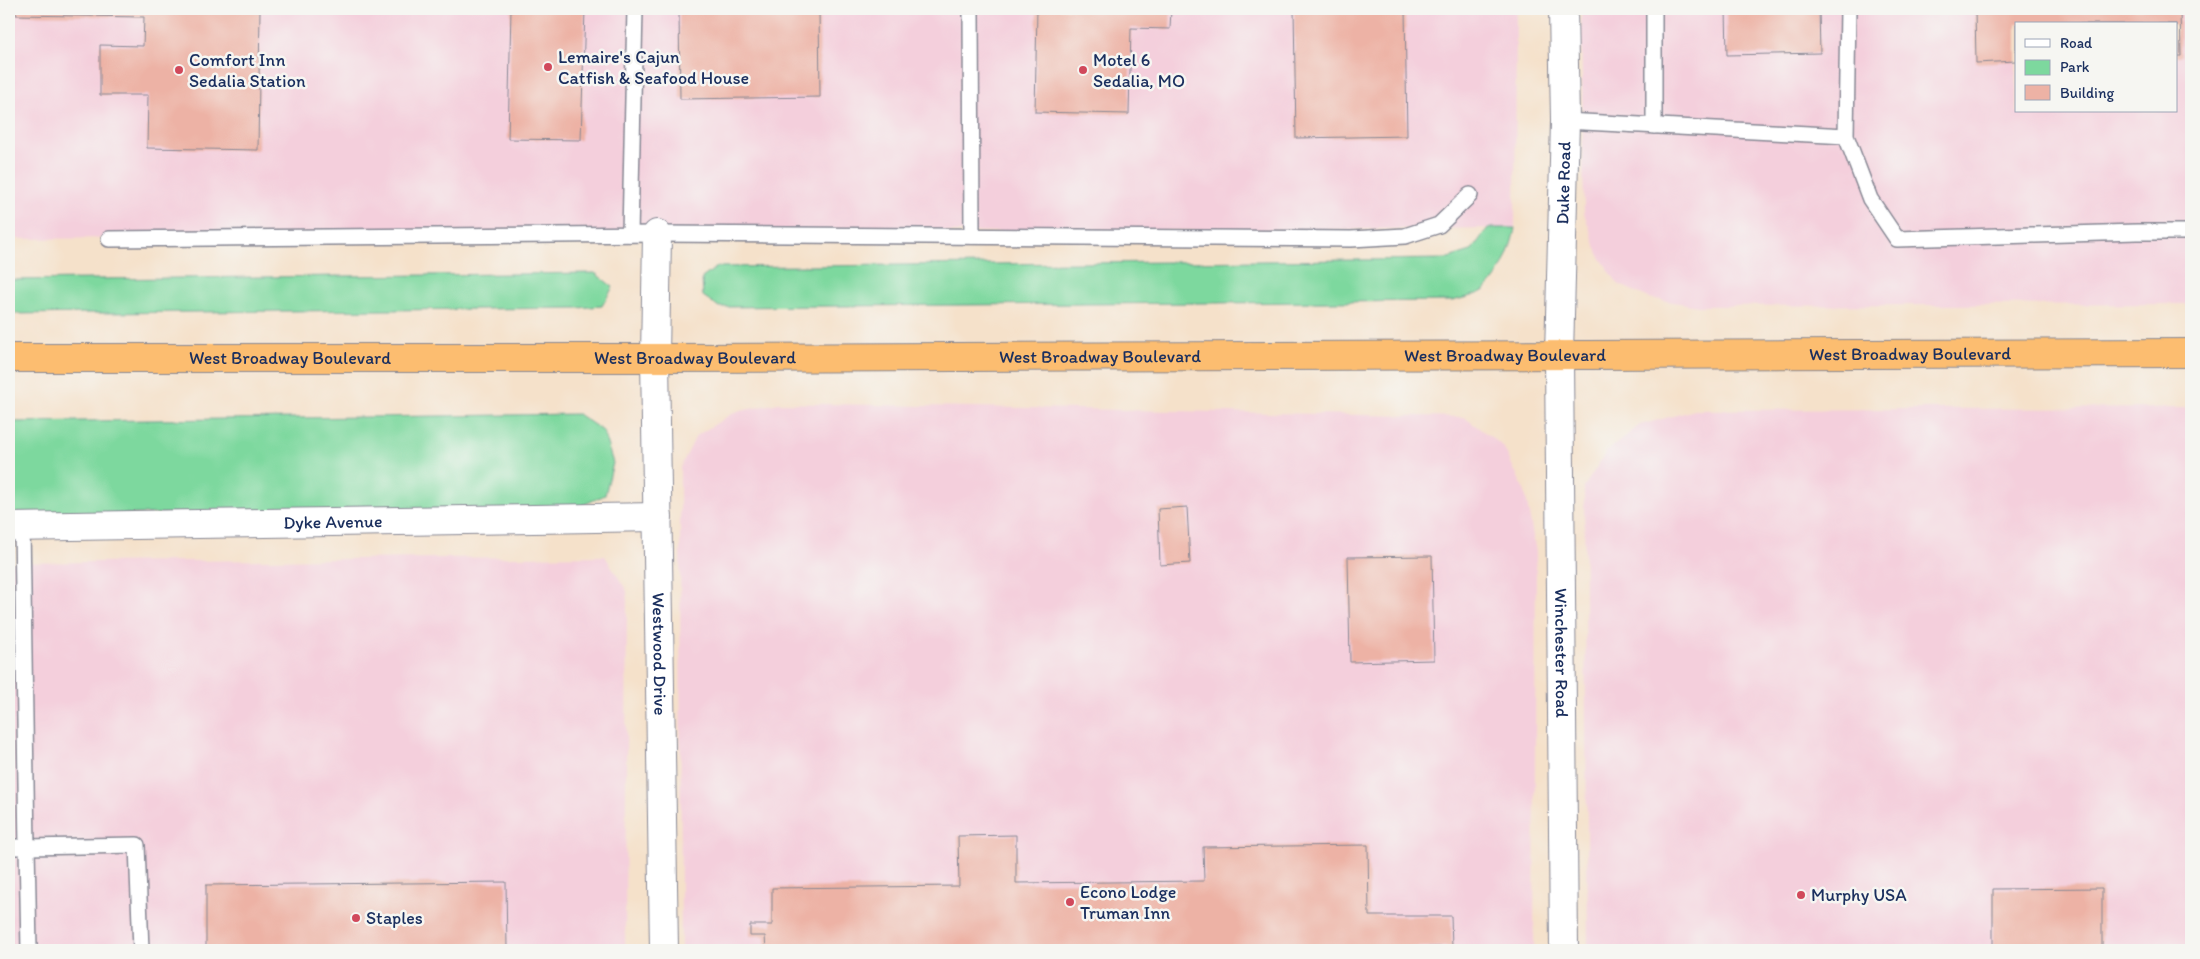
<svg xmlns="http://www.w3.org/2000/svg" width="2200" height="959" font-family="Itim,sans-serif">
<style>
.built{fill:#f4cfdc;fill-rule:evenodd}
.green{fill:#7dd89e;stroke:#4c847e}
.building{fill:#edb2a5}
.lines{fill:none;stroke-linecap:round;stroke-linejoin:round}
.service-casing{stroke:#888894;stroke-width:18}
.minor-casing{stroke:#888894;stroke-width:30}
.tertiary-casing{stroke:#888894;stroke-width:30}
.trunk-casing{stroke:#888894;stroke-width:30}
.service{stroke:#fff;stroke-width:15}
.minor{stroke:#fff;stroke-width:28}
.tertiary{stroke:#fff;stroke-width:28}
.trunk{stroke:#fcbd6f;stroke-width:28}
.poi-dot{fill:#d1495b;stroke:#f6f6f2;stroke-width:2}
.labels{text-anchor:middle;stroke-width:5;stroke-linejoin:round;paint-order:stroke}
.poi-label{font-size:18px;fill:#1b2f5e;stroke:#f6f6f2;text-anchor:start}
.street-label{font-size:18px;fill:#1b2f5e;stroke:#f6f6f2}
</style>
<rect width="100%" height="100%" fill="#f6f6f2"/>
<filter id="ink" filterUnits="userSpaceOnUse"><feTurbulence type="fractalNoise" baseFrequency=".02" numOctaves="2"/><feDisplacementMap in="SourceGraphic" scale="10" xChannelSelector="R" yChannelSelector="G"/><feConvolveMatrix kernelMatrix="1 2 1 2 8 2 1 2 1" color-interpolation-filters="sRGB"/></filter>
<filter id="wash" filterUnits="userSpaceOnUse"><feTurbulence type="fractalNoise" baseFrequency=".0096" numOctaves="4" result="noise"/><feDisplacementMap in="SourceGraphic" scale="20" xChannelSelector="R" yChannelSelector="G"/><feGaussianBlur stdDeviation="1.12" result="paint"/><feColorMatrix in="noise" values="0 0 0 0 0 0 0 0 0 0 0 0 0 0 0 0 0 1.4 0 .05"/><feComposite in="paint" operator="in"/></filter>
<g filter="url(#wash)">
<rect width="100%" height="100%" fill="#f5e1ca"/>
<g class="built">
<path d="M9,9H1516L1515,228L9,239Z"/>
<path d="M1581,9H2191V304L1698,306L1649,298L1618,284L1598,254L1584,213ZM2016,24H2176V111H2016Z"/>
<path d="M779,403L1464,417L1503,446L1525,492L1536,552L1534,950H681L680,468L696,436L735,412Z"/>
<path d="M2191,408V950H1588L1584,487L1607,451L1640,425L1695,410Z"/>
<path d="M605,556L627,591L625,950H9V563Z"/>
</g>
<g class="green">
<path d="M1488,228H1515C1512,246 1499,281 1483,291C1475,296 1462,298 1453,301L719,307L703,296L702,278L717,267L1445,259L1471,251Z"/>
<path d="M595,273L613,287L602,306L578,308L9,314V280Z"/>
<path d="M578,414L603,431L613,463L605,495L570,511L9,515V422Z"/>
</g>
<g id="blocks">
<g class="building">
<path d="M16,9H260L258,150L147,148L148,95H100V45L143,46L144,17L16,15Z"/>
<path d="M511,9H585L581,140L508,139Z"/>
<path d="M679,9H819L820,97L680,99Z"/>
<path d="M1037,9H1171L1170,29L1131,28L1129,114L1035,112Z"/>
<path d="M1294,9H1405L1407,136L1296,138Z"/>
<path d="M1726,9H1819L1820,53L1727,55Z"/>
<path d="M1975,9H2180L2181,56H2176V24H2016V61L1976,63Z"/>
<path d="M1187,507L1190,563L1160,565L1158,509Z"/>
<path d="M1432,556L1434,660L1350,662L1348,557Z"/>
<path d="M1016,835V883L1204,881L1203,847L1368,845L1369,916H1451L1452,947L1359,948V950H766L765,936H750V925H772V888L959,886L958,836Z"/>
<path d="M506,882L507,950H206V885Z"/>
<path d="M2102,888V950H1993V889Z"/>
</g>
</g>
</g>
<g filter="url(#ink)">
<use href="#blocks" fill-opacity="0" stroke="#888894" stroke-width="1"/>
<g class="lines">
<defs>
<g id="service">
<path d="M971,9L972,236"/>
<path d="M1654,9V126"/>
<path d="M1565,121L1846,136L1870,199L1897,239L2137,232H2191"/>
<path d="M1846,136L1848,9"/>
<path d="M630,234L635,9"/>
<path d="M109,239L657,234L1351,239L1405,236L1439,225L1470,195"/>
<path d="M22,527L27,847L137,845L141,950"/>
<path d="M9,847H27L29,950"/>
</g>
<g id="minor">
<path id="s1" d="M657,234L655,358L664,950"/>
<path id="s2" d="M1559,355L1565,121L1563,9"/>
<path id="s3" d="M9,527L658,517"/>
</g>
<g id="tertiary">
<path id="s4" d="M1559,355L1564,950"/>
</g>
<g id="trunk">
<path id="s5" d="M9,358H655L2191,353"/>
</g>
</defs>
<use href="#service" class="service-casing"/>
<use href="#minor" class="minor-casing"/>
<use href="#tertiary" class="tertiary-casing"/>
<use href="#trunk" class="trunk-casing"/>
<use href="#service" class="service"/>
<use href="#minor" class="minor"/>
<use href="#tertiary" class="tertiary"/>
<use href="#trunk" class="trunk"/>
</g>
</g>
<g class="poi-dot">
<circle cx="548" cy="67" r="5"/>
<circle cx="179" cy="70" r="5"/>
<circle cx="1083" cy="70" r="5"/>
<circle cx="1801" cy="895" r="5"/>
<circle cx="1070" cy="902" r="5"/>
<circle cx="356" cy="918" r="5"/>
</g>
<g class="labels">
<g class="poi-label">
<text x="558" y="63">Lemaire's Cajun<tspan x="558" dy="21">Catfish &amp; Seafood House</tspan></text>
<text x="189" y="66">Comfort Inn<tspan x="189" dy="21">Sedalia Station</tspan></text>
<text x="1093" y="66">Motel 6<tspan x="1093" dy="21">Sedalia, MO</tspan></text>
<text x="1080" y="898">Econo Lodge<tspan x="1080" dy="21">Truman Inn</tspan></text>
<text x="1811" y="901">Murphy USA</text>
<text x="366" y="924">Staples</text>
</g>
<g class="street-label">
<text dy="6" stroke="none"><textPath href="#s2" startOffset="172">Duke Road</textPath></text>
<text dy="6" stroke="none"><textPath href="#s5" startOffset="1901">West Broadway Boulevard</textPath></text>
<text dy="6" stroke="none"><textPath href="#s5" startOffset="1496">West Broadway Boulevard</textPath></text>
<text dy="6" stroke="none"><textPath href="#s5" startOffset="1091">West Broadway Boulevard</textPath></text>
<text dy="6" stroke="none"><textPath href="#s5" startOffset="281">West Broadway Boulevard</textPath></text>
<text dy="6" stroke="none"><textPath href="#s5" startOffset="686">West Broadway Boulevard</textPath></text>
<text dy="6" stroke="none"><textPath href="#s3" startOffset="324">Dyke Avenue</textPath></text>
<text dy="6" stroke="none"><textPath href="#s4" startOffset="298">Winchester Road</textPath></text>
<text dy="6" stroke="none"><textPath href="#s1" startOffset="420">Westwood Drive</textPath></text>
</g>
</g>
<rect width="2200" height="959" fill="none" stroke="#f6f6f2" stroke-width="30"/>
<rect x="2015" y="22" width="162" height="90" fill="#f6f6f2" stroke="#9ea6b7"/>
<rect x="2025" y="39" width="25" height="8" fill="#ffffff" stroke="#9ea6b7"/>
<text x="2060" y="48" font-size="15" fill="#1b2f5e">Road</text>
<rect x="2025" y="60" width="25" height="15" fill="#7dd89e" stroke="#9ea6b7"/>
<text x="2060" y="72" font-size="15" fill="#1b2f5e">Park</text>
<rect x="2025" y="85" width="25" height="15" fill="#edb2a5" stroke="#9ea6b7"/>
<text x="2060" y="98" font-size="15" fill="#1b2f5e">Building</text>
</svg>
